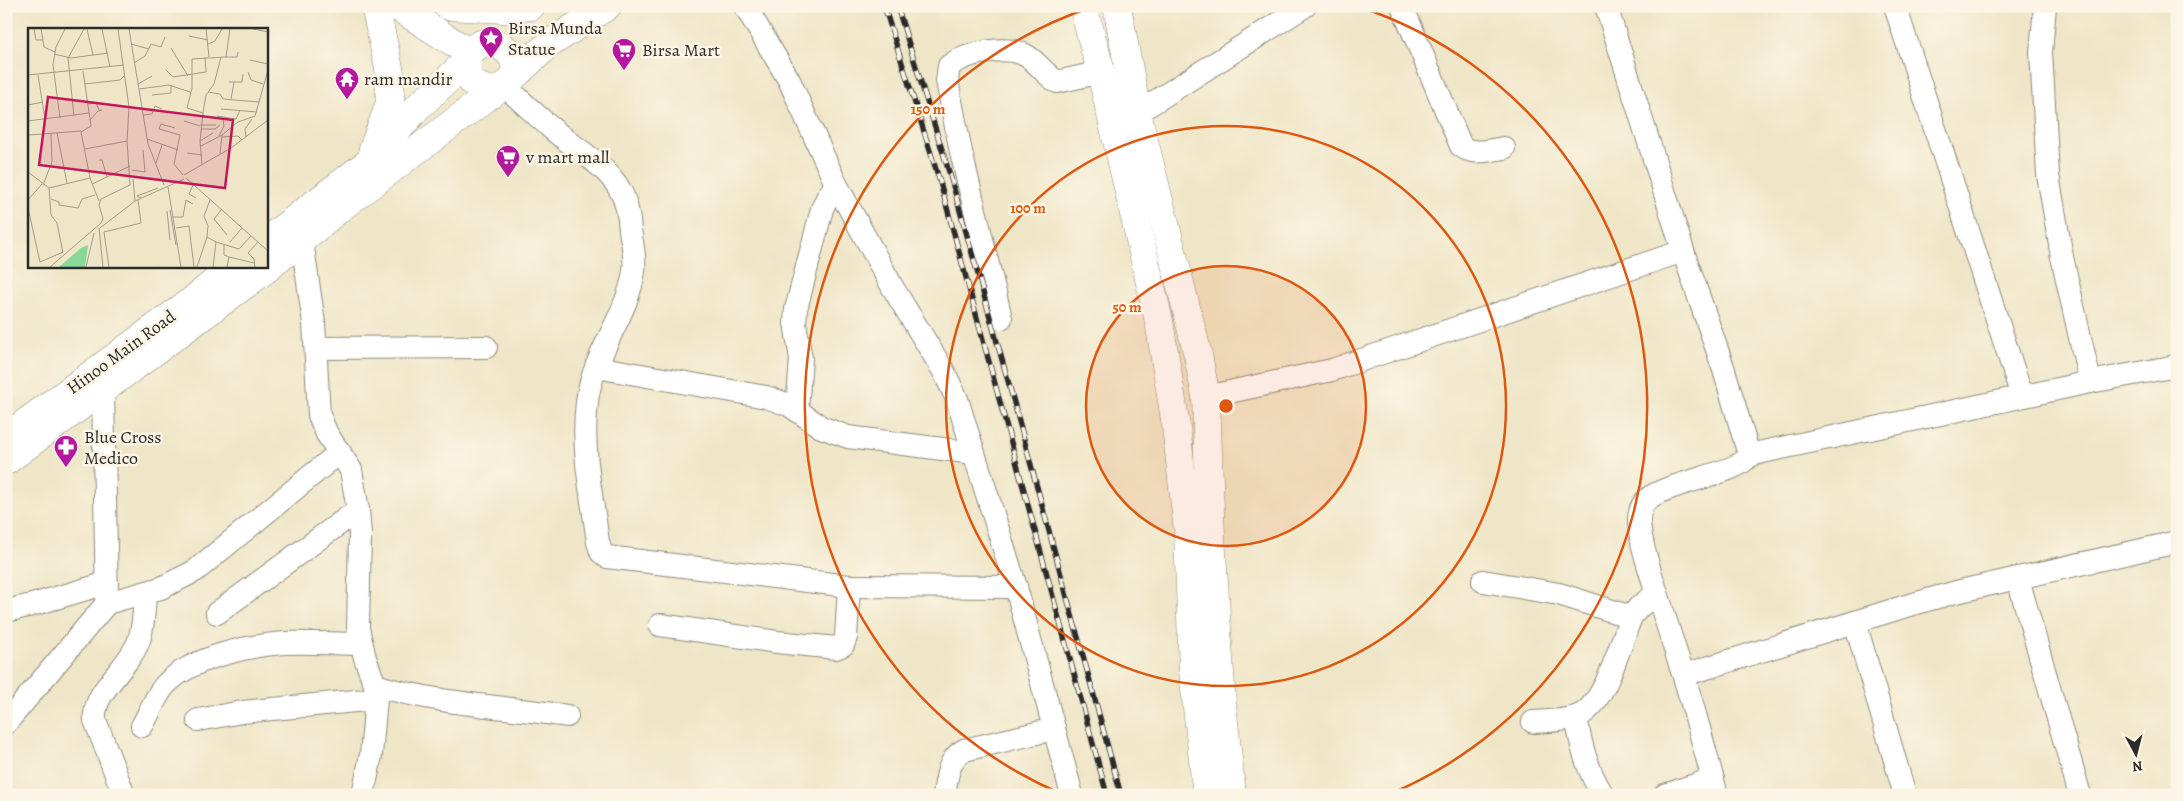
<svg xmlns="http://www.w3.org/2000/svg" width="2183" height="801" font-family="Alegreya,serif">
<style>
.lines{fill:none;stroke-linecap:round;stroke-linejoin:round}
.street-casing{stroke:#8d887a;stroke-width:24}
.secondary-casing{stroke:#8d887a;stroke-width:29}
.street{stroke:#fff;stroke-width:22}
.secondary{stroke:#fff;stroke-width:28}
.rail-casing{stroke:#2b2b2b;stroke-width:5.5}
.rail{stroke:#fcf5e5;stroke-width:4;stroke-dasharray:11;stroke-linecap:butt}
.ring{fill:none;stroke:#df570e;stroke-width:2.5}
.labels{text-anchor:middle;stroke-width:5;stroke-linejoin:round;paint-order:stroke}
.poi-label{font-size:18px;fill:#2b2b2b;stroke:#fcf5e5;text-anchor:start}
.street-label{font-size:18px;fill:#2b2b2b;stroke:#fcf5e5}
.inset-road{fill:none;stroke:#a19b89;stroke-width:1}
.view{fill:#c2185b;fill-opacity:0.15;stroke:#c2185b;stroke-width:2.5}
.inset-edge{fill:none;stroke:#2b2b2b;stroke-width:2.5}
.centre{fill:#df570e;stroke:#fcf5e5;stroke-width:2.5}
.ring-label{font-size:15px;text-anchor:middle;font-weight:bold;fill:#df570e;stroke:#fcf5e5;stroke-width:5;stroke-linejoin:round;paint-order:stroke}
</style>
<rect width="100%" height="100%" fill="#fcf5e5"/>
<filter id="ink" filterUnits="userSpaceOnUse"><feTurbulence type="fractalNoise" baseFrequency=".02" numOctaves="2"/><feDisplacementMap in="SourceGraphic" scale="10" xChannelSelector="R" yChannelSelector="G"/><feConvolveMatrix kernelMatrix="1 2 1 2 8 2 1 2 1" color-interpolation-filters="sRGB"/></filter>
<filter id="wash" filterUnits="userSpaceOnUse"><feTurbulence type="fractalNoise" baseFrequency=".0096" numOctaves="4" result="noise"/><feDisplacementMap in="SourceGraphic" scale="20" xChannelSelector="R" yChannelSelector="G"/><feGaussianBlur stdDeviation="1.12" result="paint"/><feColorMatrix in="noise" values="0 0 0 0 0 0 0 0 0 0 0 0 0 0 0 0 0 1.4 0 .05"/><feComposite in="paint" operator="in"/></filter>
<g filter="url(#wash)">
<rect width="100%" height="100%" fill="#efe6c8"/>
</g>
<g filter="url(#ink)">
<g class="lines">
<defs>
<g id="street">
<path d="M745,6L789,80L836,184L893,288L943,370L957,399L1016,587L1072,795"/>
<path d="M1402,6L1461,146C1474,156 1489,150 1504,148"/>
<path d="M1606,6L1683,251L1724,370L1749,455C1742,473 1669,482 1649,498C1642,503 1639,512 1639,521C1640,542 1648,564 1654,584C1664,614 1673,644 1683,674C1696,714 1706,755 1717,795"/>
<path d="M1895,6L2022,396"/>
<path d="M2045,6L2041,52L2048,175L2062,257L2090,382"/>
<path d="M505,86C520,100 535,114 550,127C572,147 605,163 620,190C627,202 629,216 630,230C632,243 636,258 634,271C628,315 592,356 587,402C581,449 592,496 598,542L601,552L607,557L849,586L846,637L843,645L836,648L777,642L660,625"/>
<path d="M1137,113L1305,6"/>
<path d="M302,241L314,323L319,415L327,434L351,470L358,510L360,534L358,628L365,658L375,685L376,699L371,755L363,795"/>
<path d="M1001,318L961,152L947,81L949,66C966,53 1008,44 1027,56C1038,63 1046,75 1057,82L1101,72"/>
<path d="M316,348L486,347"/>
<path d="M596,367L766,397L789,405L821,427L848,437L974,453"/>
<path d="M103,390L107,603"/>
<path d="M1206,397L1332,370L1683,251"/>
<path d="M797,410L801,359L795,323L796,309L822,209L827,198L836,184"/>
<path d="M1749,455L2090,382L2177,366"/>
<path d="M2018,579L2080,795"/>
<path d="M1483,581L1559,594L1631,617"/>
<path d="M849,586L1016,587"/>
<path d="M6,611L32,605L107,583"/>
<path d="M217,613L358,510"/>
<path d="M1855,622L1905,795"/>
<path d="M1684,675L1906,606L1956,592L2177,542"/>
<path d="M375,685C438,704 502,706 567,716"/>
<path d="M1576,717C1581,746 1587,770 1603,795"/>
<path d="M198,720L242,712L376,699"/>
<path d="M1533,722C1547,721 1563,721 1576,717C1605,708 1620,643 1631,617L1639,607L1657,593"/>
<path d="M6,723L107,603L161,588L195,571L340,452"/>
<path d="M142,726C149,714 154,700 162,689C184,659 249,645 285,643C310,642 336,644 361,644"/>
<path d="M124,795L95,720C92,691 130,667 139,640C144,626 144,609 145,594"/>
<path d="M944,795C947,777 948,759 964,750L1054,729"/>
<path d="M1665,795L1713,779"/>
</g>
<g id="secondary">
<path d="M396,6L470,53"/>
<path d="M448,6L505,9L531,6"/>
<path d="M1083,6L1101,72L1159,321L1176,426L1188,532L1193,672L1207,795"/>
<path d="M1117,6L1137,113L1198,355L1206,397L1211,538L1222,704L1232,795"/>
<path d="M513,77L549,44L607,6"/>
<path d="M373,149L390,103V73L375,6"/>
<path d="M266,241L369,162L417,108L466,62"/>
<path d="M6,437L193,300L234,266"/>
<path d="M6,461L269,267L340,208L495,91C548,67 482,17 468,59C461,79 477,89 495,91"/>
</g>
</defs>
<use href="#street" class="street-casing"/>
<use href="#secondary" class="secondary-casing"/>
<use href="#street" class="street"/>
<use href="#secondary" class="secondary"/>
<defs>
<g id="rail">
<path d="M884,6L940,182L1107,795"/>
<path d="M897,6L950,175L1010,388L1121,795"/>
</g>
</defs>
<use href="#rail" class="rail-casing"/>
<use href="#rail" class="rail"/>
</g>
</g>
<circle cx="1226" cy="406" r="140" fill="#df570e" fill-opacity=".12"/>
<g class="ring">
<circle cx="1226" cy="406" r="140"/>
<circle cx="1226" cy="406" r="280"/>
<path d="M1062 794A421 421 0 0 1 1092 7M1360 7A421 421 0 0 1 1390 794"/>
</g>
<defs>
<symbol id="sight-pin" viewBox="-11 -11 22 30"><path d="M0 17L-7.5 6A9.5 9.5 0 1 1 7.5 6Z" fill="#b5179e" stroke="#fcf5e5"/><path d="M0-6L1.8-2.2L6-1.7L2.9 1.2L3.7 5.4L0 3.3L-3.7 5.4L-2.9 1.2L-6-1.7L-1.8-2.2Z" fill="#fff"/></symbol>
<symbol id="supermarket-pin" viewBox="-11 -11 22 30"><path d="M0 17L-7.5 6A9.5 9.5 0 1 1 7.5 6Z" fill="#b5179e" stroke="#fcf5e5"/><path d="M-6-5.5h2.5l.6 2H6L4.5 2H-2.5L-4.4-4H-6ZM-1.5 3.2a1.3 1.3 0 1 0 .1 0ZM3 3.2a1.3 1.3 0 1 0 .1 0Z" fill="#fff"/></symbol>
<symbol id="temple-pin" viewBox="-11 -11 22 30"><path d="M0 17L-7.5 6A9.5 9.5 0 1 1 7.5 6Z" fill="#b5179e" stroke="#fcf5e5"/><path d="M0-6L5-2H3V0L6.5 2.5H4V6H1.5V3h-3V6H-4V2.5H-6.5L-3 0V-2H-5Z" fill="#fff"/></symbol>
<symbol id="pharmacy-pin" viewBox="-11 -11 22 30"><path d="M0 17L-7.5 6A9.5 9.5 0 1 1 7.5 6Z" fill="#b5179e" stroke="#fcf5e5"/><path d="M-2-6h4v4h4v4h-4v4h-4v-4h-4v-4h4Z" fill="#fff"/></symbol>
</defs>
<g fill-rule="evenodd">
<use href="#sight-pin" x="477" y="24" width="28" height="38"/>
<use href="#supermarket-pin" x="610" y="36" width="28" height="38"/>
<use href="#temple-pin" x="333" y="65" width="28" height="38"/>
<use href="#supermarket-pin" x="494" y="143" width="28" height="38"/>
<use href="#pharmacy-pin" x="52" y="433" width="28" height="38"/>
</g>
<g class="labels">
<g class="poi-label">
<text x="508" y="34">Birsa Munda<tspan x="508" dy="21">Statue</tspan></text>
<text x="642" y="56">Birsa Mart</text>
<text x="364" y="85">ram mandir</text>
<text x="526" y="163">v mart mall</text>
<text x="84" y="443">Blue Cross<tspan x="84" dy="21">Medico</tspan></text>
</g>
<g class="street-label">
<text transform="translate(121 352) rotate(-36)" y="6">Hinoo Main Road</text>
</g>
</g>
<g transform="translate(28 28)">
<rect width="240" height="240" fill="#efe6c8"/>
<path d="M60,217L57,239H31L53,220Z" fill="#88d897"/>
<path class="inset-road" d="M6,1L8,12H15M13,1L16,19L27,24M59,1L65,27M74,1L82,39M101,1L120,116L136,157M178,1L181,29M225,1L240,4M161,8L180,12M103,16L121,21M180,16L187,13L194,1M143,20L160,48M26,26L43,30L80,25M198,29H209L210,24M222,32L240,36M106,35L117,28L123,16L133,19L137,9M138,42L145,49L178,44L177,29M55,43L63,98L53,104L62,150L71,173M220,44L223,52L235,56M0,47L96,37M10,47L17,91M201,54H206L203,71M206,54H214L215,46M57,56L92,52L97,47M110,56L124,48M111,61L141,57L162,64M180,64L192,66L195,71L231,74M124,67L143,65V57M60,76L68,75L71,82M0,77L15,74M193,81L229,84M175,85L178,67L186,56L193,29M115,87L124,86L127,78L134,81M46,88L40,30L56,1M189,88L208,91L212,82M32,90L25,37L28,19L37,1M62,92L70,83L74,82M0,93L61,85M156,93L172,98M172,97H188M147,100L133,96L131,101L152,107L146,136L155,147M173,101H187L192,97M29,105L39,155M0,106V133M1,107L53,103M191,108L196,98L195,91M194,109L210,108L214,112M218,109L217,101L224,91M119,111L150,122M172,113L185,105M173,118L194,107L210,94L227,88L240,42M57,121L99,113M159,125L174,127M192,126L194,107M71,132H74L79,149M128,135L134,117M174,136L172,113L175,85L159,80L164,60V31L198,29L202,1M104,142L117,144L115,122M0,144L21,160L62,150M156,147L203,120L240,92M158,150L240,223M105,151L107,173M64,156L102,138M15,157L24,134L23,106M165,157L161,166L168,170M140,159L153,239M21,160L23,187L29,195L35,225M113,170L109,168L130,160M23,171L31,174V177L50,180L54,171L67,167M0,172L14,156M182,172L176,188L180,198L179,209L188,214L185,239M0,180L12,234L35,224M194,181L186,191L199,207M142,182L148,217M139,183L142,212M145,189H155L158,172L165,176M71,200L75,239M72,200L107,173L156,151M148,200L161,198L166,239M188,214L211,221L223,208M202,214L214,200M196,216V227L201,229M22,239L73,195L75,191L71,177L73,171L102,157L99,113L101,79L90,1M58,239L66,205M81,239L76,204L113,195L110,172M169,239L179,209M199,239L201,229L226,235M227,239L226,231L220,225L230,214"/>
<path class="view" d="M20,69L205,92L197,160L11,137Z"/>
<rect width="240" height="240" class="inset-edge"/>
</g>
<circle cx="1226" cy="406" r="8" class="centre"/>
<g class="ring-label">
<text x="928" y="114">150 m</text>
<text x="1028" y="213">100 m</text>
<text x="1127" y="312">50 m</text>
</g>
<rect width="2183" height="801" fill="none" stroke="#fcf5e5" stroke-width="25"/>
<g transform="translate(2136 754) rotate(173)" stroke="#fcf5e5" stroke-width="4" paint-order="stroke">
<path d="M0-4L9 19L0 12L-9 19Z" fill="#2b2b2b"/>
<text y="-8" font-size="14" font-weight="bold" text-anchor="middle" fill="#2b2b2b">N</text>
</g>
</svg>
